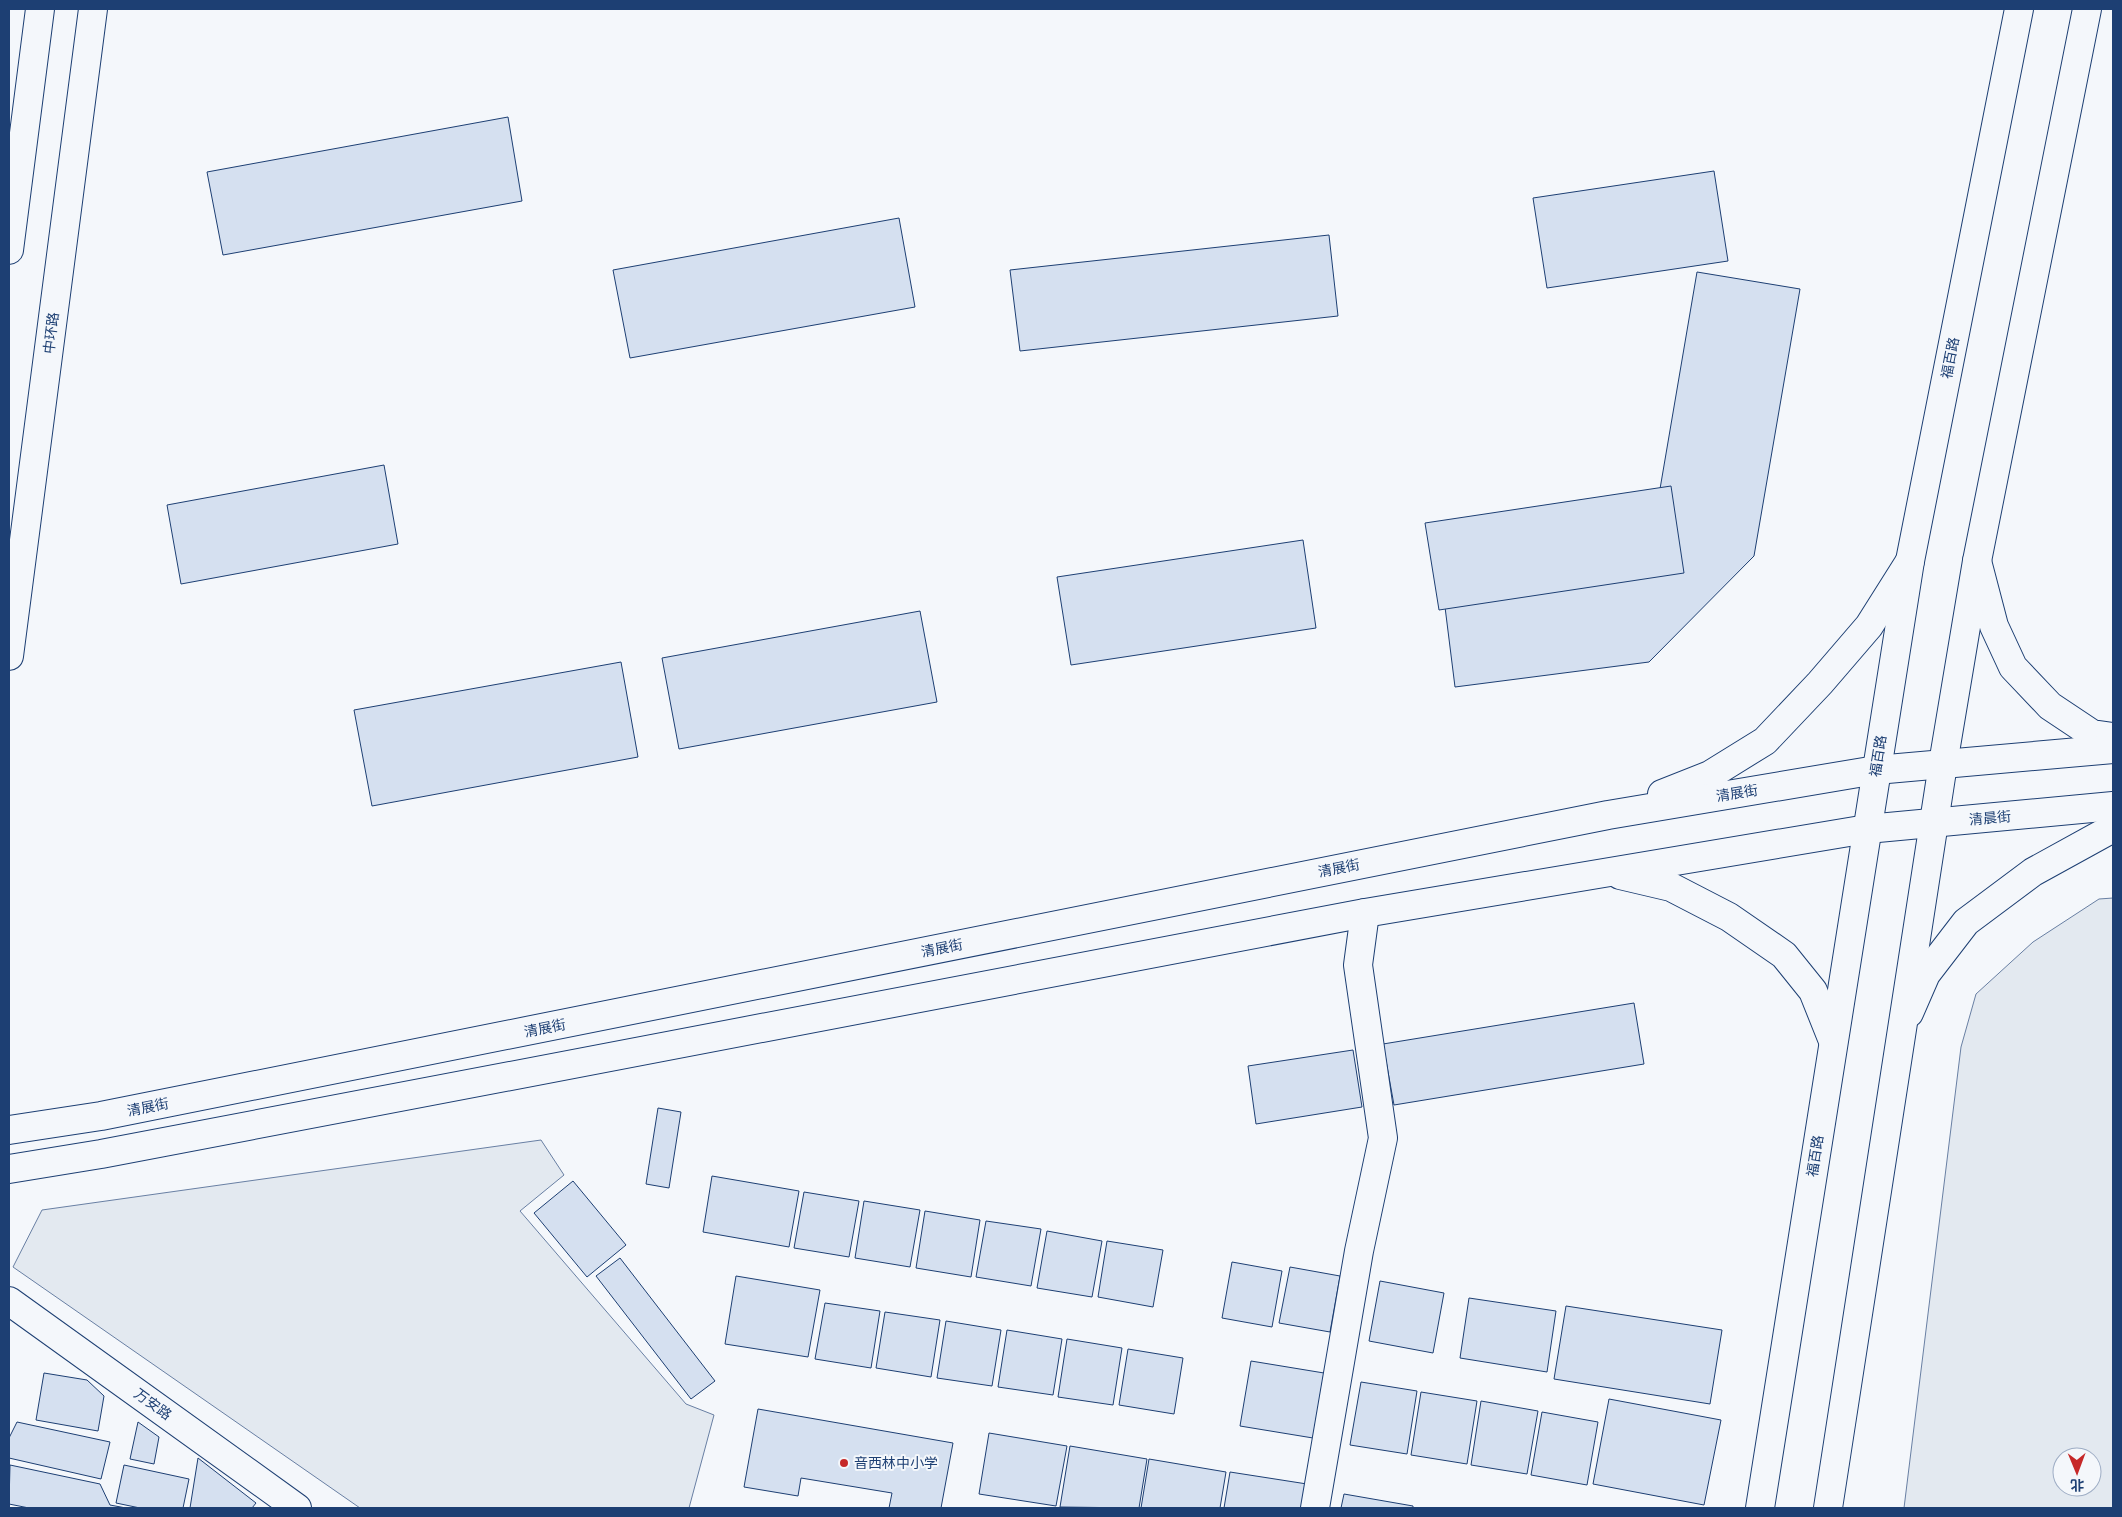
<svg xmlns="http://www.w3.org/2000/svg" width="2122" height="1517" font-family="'Golos Text','Noto Sans SC',sans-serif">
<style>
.green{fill:#e3e9f0;stroke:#687fa3;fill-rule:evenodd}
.building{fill:#d5e0f0;stroke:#1d3f73}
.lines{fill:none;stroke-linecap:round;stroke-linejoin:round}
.minor-casing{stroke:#1d3f73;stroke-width:30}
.tertiary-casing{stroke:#1d3f73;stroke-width:30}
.primary-casing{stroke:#1d3f73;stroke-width:30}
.minor{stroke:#f4f7fb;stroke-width:28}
.tertiary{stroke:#f4f7fb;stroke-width:28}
.primary{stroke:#f4f7fb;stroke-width:28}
.poi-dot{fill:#c62828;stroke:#f4f7fb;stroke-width:2}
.labels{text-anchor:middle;stroke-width:4;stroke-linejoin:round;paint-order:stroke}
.street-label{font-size:14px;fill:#1d3f73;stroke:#f4f7fb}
.poi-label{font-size:14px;fill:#1d3f73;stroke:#f4f7fb;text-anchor:start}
</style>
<rect width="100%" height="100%" fill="#f4f7fb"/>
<g class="green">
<path d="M2113,898V1508H1904L1961,1047L1976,994L2033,942L2099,899ZM2062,1457H2092V1487H2062Z"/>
<path d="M541,1140L564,1175L520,1211L686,1404L714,1415L689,1508H360L13,1267L42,1210Z"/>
</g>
<g class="building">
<path d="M508,117L522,201L223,255L207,172Z"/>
<path d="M1714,171L1728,261L1547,288L1533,198Z"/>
<path d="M899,218L915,307L630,358L613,270Z"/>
<path d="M1329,235L1338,316L1020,351L1010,270Z"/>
<path d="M1697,272L1800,289L1754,556L1649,662L1455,687L1443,591L1614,570L1653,530Z"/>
<path d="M384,465L398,544L181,584L167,505Z"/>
<path d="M1671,486L1684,573L1439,610L1425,523Z"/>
<path d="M1303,540L1316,628L1071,665L1057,577Z"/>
<path d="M920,611L937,702L679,749L662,658Z"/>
<path d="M621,662L638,757L372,806L354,710Z"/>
<path d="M1634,1003L1644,1064L1394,1105L1383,1044Z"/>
<path d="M1353,1050L1362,1107L1256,1124L1248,1066Z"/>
<path d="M658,1108L681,1112L669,1188L646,1184Z"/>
<path d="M712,1176L799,1191L789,1247L703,1232Z"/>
<path d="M573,1181L626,1245L587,1277L534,1213Z"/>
<path d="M804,1192L859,1201L849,1257L794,1248Z"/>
<path d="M864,1201L920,1210L910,1267L855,1258Z"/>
<path d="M925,1211L980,1220L971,1277L916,1268Z"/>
<path d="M986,1221L1041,1229L1031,1286L976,1277Z"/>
<path d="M1047,1231L1102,1241L1092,1297L1037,1288Z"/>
<path d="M1107,1241L1163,1250L1153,1307L1098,1297Z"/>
<path d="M620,1258L715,1381L691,1399L596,1276Z"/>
<path d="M1232,1262L1282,1271L1272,1327L1222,1318Z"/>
<path d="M1290,1267L1340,1276L1330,1332L1279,1323Z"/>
<path d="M736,1276L820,1290L808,1357L725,1344Z"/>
<path d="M1380,1281L1444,1293L1433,1353L1369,1341Z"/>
<path d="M1469,1298L1556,1311L1547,1372L1460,1358Z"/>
<path d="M825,1303L880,1311L871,1368L815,1359Z"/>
<path d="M1566,1306L1722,1330L1710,1404L1554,1379Z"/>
<path d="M885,1312L940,1320L931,1377L876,1368Z"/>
<path d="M946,1321L1001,1330L992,1386L937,1378Z"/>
<path d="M1007,1330L1062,1339L1053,1395L998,1387Z"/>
<path d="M1067,1339L1122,1348L1113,1405L1058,1397Z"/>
<path d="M1128,1349L1183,1358L1174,1414L1119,1405Z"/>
<path d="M1251,1361L1324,1373L1313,1438L1240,1426Z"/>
<path d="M44,1373L87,1380L104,1396L98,1431L36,1420Z"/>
<path d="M1361,1382L1417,1391L1407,1454L1350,1445Z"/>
<path d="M1421,1392L1477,1401L1467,1464L1411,1455Z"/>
<path d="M1609,1399L1721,1420L1704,1505L1593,1484Z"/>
<path d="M1481,1401L1538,1411L1527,1474L1471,1465Z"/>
<path d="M758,1409L953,1443L941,1508H889L892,1493L801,1478L798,1496L744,1487Z"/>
<path d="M1542,1412L1598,1422L1587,1485L1531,1475Z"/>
<path d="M17,1422L110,1442L101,1479L9,1458V1438Z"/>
<path d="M138,1422L159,1437L154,1464L130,1459Z"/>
<path d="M989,1433L1067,1446L1056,1506L979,1494Z"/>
<path d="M1070,1446L1147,1459L1139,1508L1060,1507Z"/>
<path d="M198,1458L256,1503L252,1508H190Z"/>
<path d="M1149,1459L1226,1472L1220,1508H1141Z"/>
<path d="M10,1465L100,1484L110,1505L126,1508H29L9,1504Z"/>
<path d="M124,1465L189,1479L183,1508H140L116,1503Z"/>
<path d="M1230,1472L1307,1484L1303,1508H1224Z"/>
<path d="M1344,1494L1413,1506V1508H1341Z"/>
</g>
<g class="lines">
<defs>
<g id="minor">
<path d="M9,1301L297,1508"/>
<path d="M1315,1508L1359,1251L1383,1138L1358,965L1365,913"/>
</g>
<g id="tertiary">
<path d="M9,250L40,9"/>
<path d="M1977,561L1994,626L2013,667L2050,706L2092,734L2113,737"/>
<path d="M9,656L93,9"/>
<path d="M1662,794L1710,775L1765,741L1820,683L1869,626L1910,561"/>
<path d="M1620,875L1671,887L1729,917L1784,955L1813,991L1833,1041"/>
<path d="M1909,1013L1926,974L1966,922L2033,872L2113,828"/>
<path d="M9,1130L101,1116L1608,815L1876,770L2113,749"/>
<path d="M9,1169L101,1154L1365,913L1867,829L2113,806"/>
</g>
<g id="primary">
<path d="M1760,1508L1910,561L2019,9"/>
<path d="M1828,1508L1943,764L1977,561L2087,9"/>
</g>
</defs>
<use href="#minor" class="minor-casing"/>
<use href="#tertiary" class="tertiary-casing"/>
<use href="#primary" class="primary-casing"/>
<use href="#minor" class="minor"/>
<use href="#tertiary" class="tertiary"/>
<use href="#primary" class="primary"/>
</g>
<circle class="poi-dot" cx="844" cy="1463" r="5"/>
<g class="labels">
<g class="street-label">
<text transform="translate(51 333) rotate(-83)" y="5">中环路</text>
<text transform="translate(1950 358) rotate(-79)" y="5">福百路</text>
<text transform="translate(1878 756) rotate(-81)" y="5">福百路</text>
<text transform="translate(1737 793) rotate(-9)" y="5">清展街</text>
<text transform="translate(1990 818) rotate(-5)" y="5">清晨街</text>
<text transform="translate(1339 868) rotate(-11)" y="5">清展街</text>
<text transform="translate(942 948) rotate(-11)" y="5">清展街</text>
<text transform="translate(545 1028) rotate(-11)" y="5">清展街</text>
<text transform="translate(148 1107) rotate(-11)" y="5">清展街</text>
<text transform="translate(1815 1156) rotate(-81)" y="5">福百路</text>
<text transform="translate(153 1404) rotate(36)" y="5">万安路</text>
</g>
<g class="poi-label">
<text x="854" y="1468">音西林中小学</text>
</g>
</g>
<rect width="2122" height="1517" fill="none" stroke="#1d3f73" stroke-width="20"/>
<g transform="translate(2077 1472) rotate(179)"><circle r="24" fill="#f4f7fb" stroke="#9eadc5"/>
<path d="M0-4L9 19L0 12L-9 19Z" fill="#c62828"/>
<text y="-8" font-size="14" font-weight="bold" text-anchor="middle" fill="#1d3f73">北</text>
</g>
</svg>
